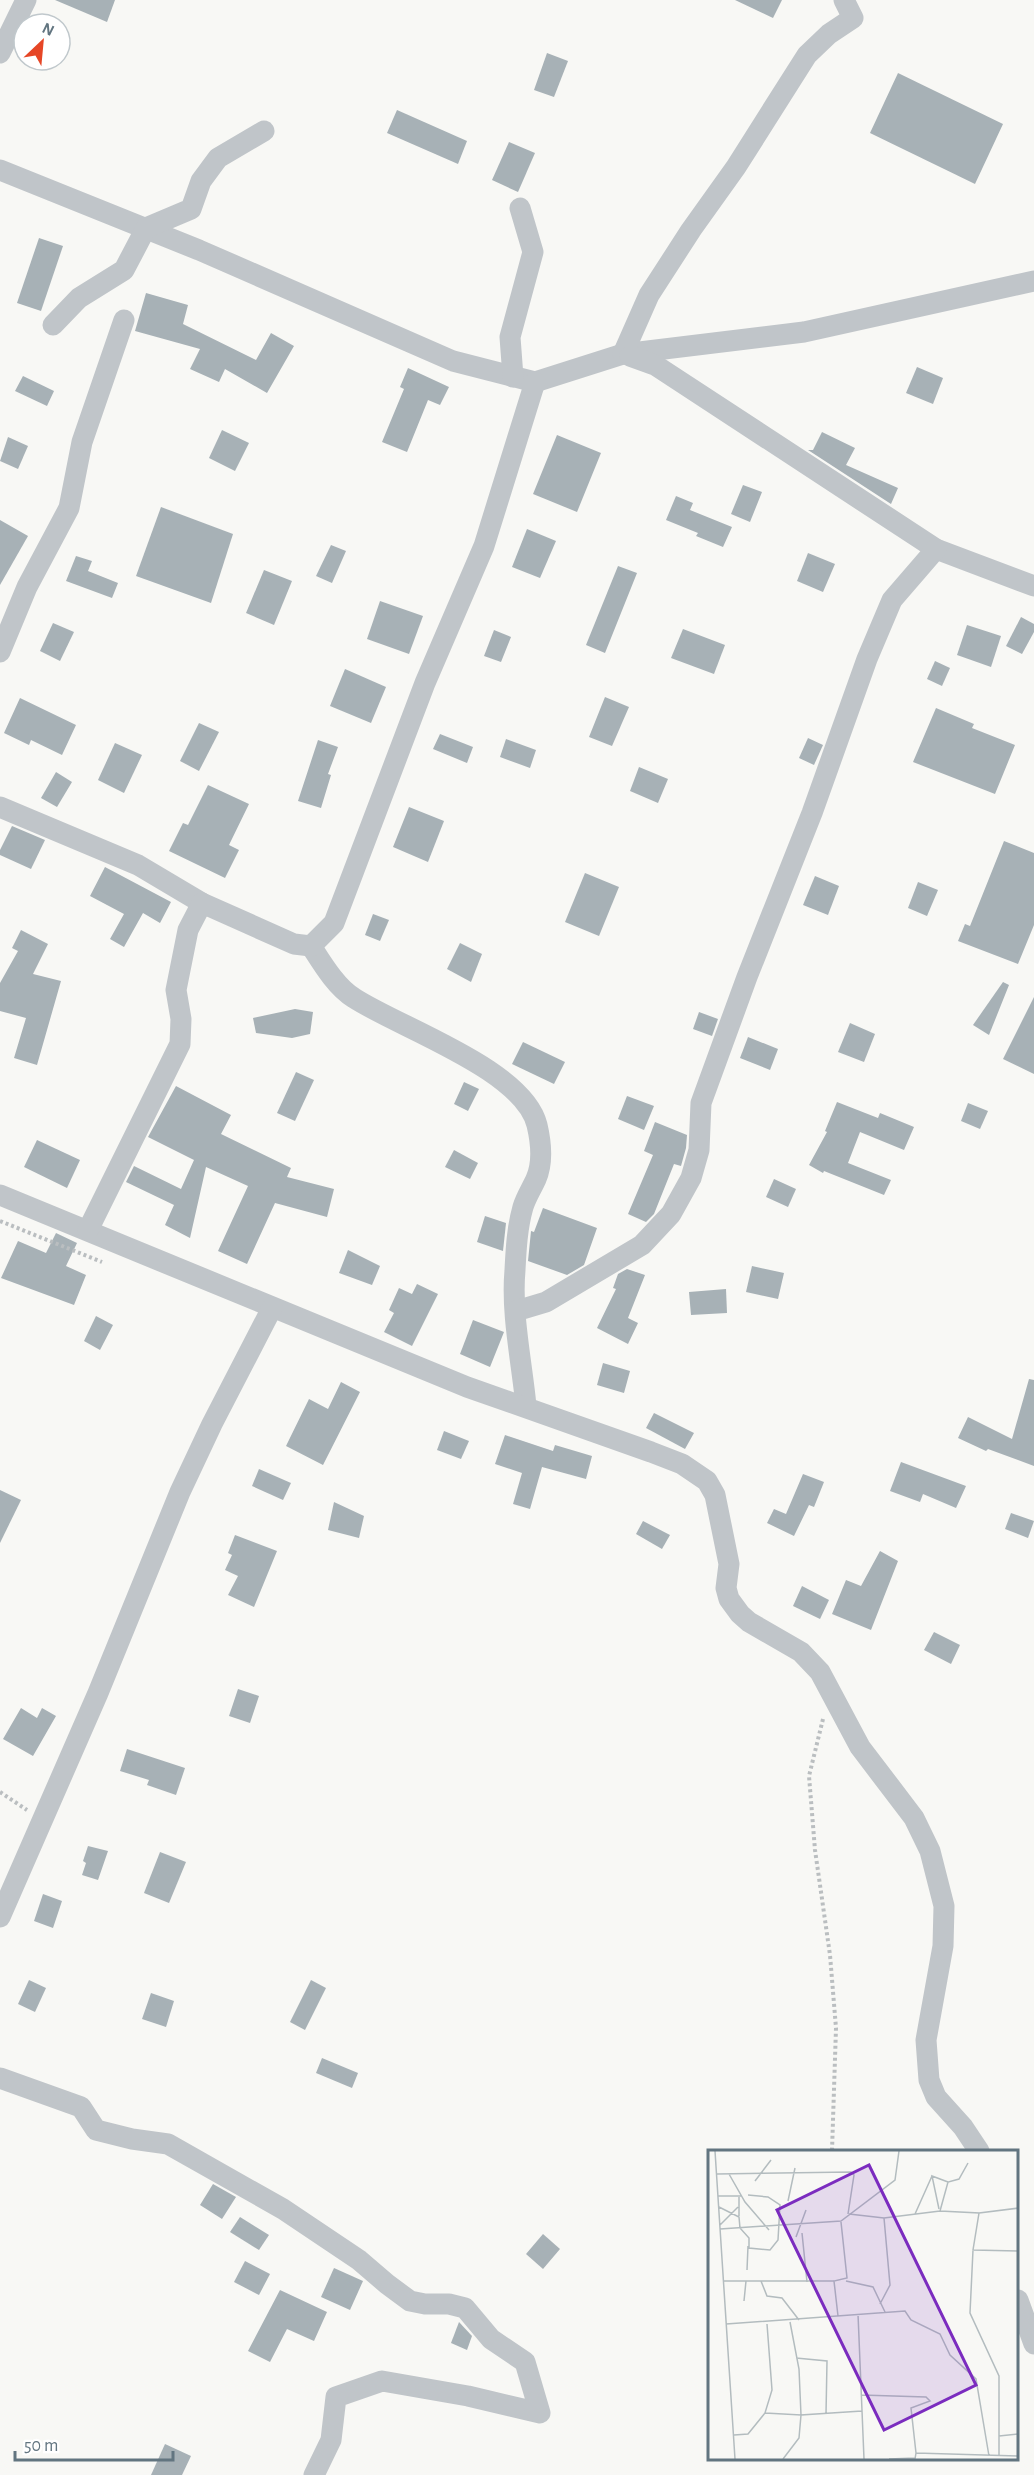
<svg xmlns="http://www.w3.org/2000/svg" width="1034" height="2475" font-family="'Alegreya Sans',sans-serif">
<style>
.building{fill:#a7b1b6}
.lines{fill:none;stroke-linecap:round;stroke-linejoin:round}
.path{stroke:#babec0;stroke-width:4;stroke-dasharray:3 3;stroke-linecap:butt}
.minor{stroke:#c0c5c9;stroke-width:21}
.inset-road{fill:none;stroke:#b3bcbf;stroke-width:1.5}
.view{fill:#7b2cbf;fill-opacity:0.15;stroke:#7b2cbf;stroke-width:3}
.inset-edge{fill:none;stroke:#627580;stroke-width:3}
</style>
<rect width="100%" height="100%" fill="#f8f8f5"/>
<g class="building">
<path d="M55,0H115L107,22Z"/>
<path d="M735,0H782L773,18Z"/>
<path d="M547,53L568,61L554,97L534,90Z"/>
<path d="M898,73L1003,124L975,184L870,133Z"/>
<path d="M397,110L467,141L458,164L387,133Z"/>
<path d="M509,142L535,153L518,192L492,180Z"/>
<path d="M39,238L63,246L41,311L17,303Z"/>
<path d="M146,293L188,305L183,324L256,360L271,333L294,346L267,393L225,369L219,382L190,369L200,349L135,331Z"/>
<path d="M917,367L943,378L933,404L906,393Z"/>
<path d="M408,368L449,387L440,405L428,400L407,452L382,442L404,389L400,387Z"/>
<path d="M23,376L54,391L47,406L15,391Z"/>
<path d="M222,430L249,443L235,471L209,458Z"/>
<path d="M822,432L855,448L846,465L898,488L891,504L808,450H813Z"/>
<path d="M557,435L601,453L577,512L533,494Z"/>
<path d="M8,437L28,446L18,469L0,461Z"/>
<path d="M743,485L762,492L750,522L731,514Z"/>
<path d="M676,496L693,503L690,510L732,527L723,547L696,536L698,533L666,520Z"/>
<path d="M161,507L233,534L211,603L136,576Z"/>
<path d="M0,520L28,536L0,585Z"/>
<path d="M527,529L556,541L540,578L512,567Z"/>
<path d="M331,545L346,551L332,583L316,576Z"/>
<path d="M808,553L835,564L823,592L797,581Z"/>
<path d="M76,556L92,561L88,571L118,583L112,598L66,581Z"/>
<path d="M618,566L637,573L605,653L586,645Z"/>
<path d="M264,570L292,581L274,625L246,613Z"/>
<path d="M380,601L423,616L409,654L367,639Z"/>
<path d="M1021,617L1034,624V632L1022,654L1006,646Z"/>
<path d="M53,623L74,632L60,661L40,651Z"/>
<path d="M967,625L1001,636L991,667L957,655Z"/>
<path d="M683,629L725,645L714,674L671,658Z"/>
<path d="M494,630L511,637L501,662L484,656Z"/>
<path d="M935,661L950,668L942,686L927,679Z"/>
<path d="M345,669L386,687L371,723L330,706Z"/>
<path d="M605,697L629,707L612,746L589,737Z"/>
<path d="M20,698L76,725L62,755L31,740L29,745L4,733Z"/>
<path d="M936,708L974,724L972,728L1015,745L995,794L913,762Z"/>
<path d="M199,723L219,732L199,771L180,761Z"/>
<path d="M440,734L473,747L467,763L433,749Z"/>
<path d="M808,738L823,745L814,765L799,758Z"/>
<path d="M506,739L536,750L530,768L500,757Z"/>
<path d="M318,740L338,747L328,774L331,775L321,808L298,801Z"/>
<path d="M115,743L142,755L124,793L98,780Z"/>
<path d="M639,767L668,779L658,803L630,791Z"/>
<path d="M56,772L72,782L57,807L41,798Z"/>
<path d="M208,785L249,804L229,845L239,850L225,878L169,851L183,823L188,825Z"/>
<path d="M409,807L444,821L428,862L393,847Z"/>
<path d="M12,826L45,840L31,869L0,855V850Z"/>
<path d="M1004,841L1034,853V925L1018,964L958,941L965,924L970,926Z"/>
<path d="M105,867L171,902L160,923L143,913L124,947L110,939L124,914L90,896Z"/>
<path d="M585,873L619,887L599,936L565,922Z"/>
<path d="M815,876L839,886L828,915L803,905Z"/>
<path d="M918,882L938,890L927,916L908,908Z"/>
<path d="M373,914L389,920L380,941L365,935Z"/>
<path d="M21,930L48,944L33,974L61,981L37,1065L14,1058L26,1018L0,1011V983L18,951L12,948Z"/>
<path d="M460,943L482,954L471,982L447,969Z"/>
<path d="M1003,982L1009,985L989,1035L973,1025Z"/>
<path d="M1034,997V1074L1003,1059Z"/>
<path d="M295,1009L313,1012L310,1034L292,1038L256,1033L253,1018Z"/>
<path d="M699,1012L718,1019L712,1036L693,1029Z"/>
<path d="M850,1023L875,1034L864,1062L838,1052Z"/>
<path d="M748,1037L778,1049L770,1070L740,1058Z"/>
<path d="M523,1042L565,1062L554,1084L512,1064Z"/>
<path d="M296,1072L314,1080L295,1121L277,1113Z"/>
<path d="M464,1082L479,1089L468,1111L454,1104Z"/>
<path d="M176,1086L231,1115L221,1134L291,1168L287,1177L334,1189L327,1217L275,1203L247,1264L218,1251L248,1186L206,1167L190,1238L165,1225L174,1205L126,1182L134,1166L181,1189L194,1160L148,1137Z"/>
<path d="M627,1096L654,1106L644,1130L618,1119Z"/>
<path d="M837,1102L878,1118L880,1113L914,1127L904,1150L860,1132L848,1163L891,1180L884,1195L824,1171L823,1173L809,1165L827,1132L825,1131Z"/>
<path d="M968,1103L988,1111L980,1129L961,1121Z"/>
<path d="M655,1122L687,1135L686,1148L681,1166L674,1164L654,1214L646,1222L628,1214L653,1155L644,1151Z"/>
<path d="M37,1140L80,1160L67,1188L24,1167Z"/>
<path d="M454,1150L478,1163L470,1179L445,1167Z"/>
<path d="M774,1179L796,1189L788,1207L766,1197Z"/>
<path d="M543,1208L597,1228L584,1265L567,1275L528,1261L531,1231L534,1232Z"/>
<path d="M485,1216L506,1223L503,1251L477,1242Z"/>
<path d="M56,1233L77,1243L66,1266L86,1275L74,1305L1,1278L18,1241L46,1253Z"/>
<path d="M348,1250L380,1266L372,1285L339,1273Z"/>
<path d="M752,1266L784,1273L778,1299L746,1292Z"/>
<path d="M627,1269L645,1275L628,1318L638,1323L628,1344L597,1328L616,1289L613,1288L618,1274Z"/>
<path d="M417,1284L438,1294L412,1346L384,1332L394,1313L389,1310L399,1288L412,1294Z"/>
<path d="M726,1289L727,1313L691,1315L689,1292Z"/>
<path d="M96,1316L113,1325L100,1350L84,1341Z"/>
<path d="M473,1320L504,1332L490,1367L460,1354Z"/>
<path d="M603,1363L630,1371L624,1393L597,1385Z"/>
<path d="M1029,1379L1034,1380V1466L988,1449L986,1451L958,1438L968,1417L1012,1439Z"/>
<path d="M341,1382L360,1392L323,1465L286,1446L309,1399L328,1409Z"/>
<path d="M654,1413L694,1433L685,1449L646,1428Z"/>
<path d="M444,1431L469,1441L461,1459L437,1450Z"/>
<path d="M505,1435L553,1451L555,1445L592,1456L586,1479L542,1467L530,1509L513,1504L522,1473L495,1464Z"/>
<path d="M901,1462L966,1486L956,1508L923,1494L920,1502L890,1491Z"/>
<path d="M259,1469L291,1483L283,1500L252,1486Z"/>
<path d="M803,1474L824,1482L814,1507L809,1505L794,1536L767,1523L774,1509L786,1514Z"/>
<path d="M0,1490L21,1500L0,1543Z"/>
<path d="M334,1502L364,1516L359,1538L328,1530Z"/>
<path d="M1011,1513L1034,1521L1028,1538L1005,1529Z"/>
<path d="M643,1521L670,1535L662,1549L636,1534Z"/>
<path d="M235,1535L277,1551L254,1607L228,1595L238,1576L225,1570L232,1555L228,1553Z"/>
<path d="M880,1551L898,1561L871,1630L832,1614L846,1580L861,1586Z"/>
<path d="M802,1586L829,1600L820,1619L793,1606Z"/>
<path d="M934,1632L960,1645L951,1664L924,1650Z"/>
<path d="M238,1689L259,1696L250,1723L229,1716Z"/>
<path d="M21,1708L37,1718L42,1708L56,1716L33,1756L3,1739Z"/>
<path d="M127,1749L185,1768L176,1795L147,1785L149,1780L120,1771Z"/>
<path d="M88,1846L108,1851L98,1880L82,1875L86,1863L83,1861Z"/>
<path d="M160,1852L186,1862L169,1903L144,1893Z"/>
<path d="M43,1894L62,1901L53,1928L34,1921Z"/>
<path d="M29,1980L46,1988L35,2012L18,2004Z"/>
<path d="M311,1980L326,1988L305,2030L290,2022Z"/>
<path d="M151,1993L174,2001L166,2027L142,2019Z"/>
<path d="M322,2058L358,2073L352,2088L316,2073Z"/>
<path d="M213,2184L236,2197L222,2219L200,2205Z"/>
<path d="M240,2217L269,2235L259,2250L230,2232Z"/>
<path d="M543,2234L560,2249L543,2269L526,2254Z"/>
<path d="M245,2261L270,2274L259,2295L234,2282Z"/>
<path d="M334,2268L363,2281L350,2310L321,2297Z"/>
<path d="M280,2290L327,2312L314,2341L287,2329L270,2362L248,2351Z"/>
<path d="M459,2322L472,2336L467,2350L451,2343Z"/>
<path d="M165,2444L191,2456L182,2475H151Z"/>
</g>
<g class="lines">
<g class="path">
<path d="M0,1221L102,1262"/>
<path d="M823,1719L809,1776L815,1850L830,1955L836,2028L832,2151"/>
<path d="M0,1792L27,1810"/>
</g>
<g class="minor">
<path d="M0,53L26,0"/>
<path d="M0,170L199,250L453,361L535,382L623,354L804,332L1034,281"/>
<path d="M53,325L79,298L124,270L146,228L191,209L201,181L218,158L264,131"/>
<path d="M623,354L649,295L691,230L736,167L807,55L829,34L853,18L844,0"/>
<path d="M630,356L655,365L936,549L1034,586"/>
<path d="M513,377L510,337L533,252L520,208"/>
<path d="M0,652L27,587L69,508L82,442L124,320"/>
<path d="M0,807L138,865L202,903"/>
<path d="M311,946C322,963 336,987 354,998C400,1028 523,1069 537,1125C541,1142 543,1163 536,1179C532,1188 526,1197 523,1207C517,1228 516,1250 515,1270C511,1314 522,1363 526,1406"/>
<path d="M0,1195L467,1387L651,1452L682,1464L707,1481L715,1495L729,1564L726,1588L729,1599L740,1614L749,1622L801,1652L820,1672L860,1747L914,1818L930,1851L944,1906L943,1946L926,2040L929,2080L936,2097L963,2127L979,2151"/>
<path d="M88,1230L180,1044L181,1019L176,990L188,930L202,903L294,944L311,946L334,923L425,683L484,546L535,382"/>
<path d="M516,1311L546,1302L642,1245L671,1214L691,1178L699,1150L701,1103L747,977L812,813L867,659L892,600L936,549"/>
<path d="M0,1917L98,1693L180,1492L212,1424L272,1308"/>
<path d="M0,2078L81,2107L96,2130L132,2139L168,2144L283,2209L359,2260L387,2284L410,2301L425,2304H449L465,2308L491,2339L525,2362L540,2413L468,2396L382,2381L336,2397L331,2440L314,2475"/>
<path d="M1018,2300L1034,2344"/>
</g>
</g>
<g transform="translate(708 2150)">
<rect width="310" height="310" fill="#f8f8f5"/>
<path class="inset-road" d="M7,1L27,309M9,24L143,22L146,25L140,64M21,24L37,52L61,80M47,31L63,10M10,46H34M31,47V66M80,51L87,18M11,57L31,67L32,78L41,88V98L62,100L70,90L72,55L60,47L40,45M231,59L224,26L240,32M232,61L240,32L251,29L260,13M271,63L311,58M141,64L176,68L232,61L271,63L265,100L311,101M207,64L224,26M12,75L30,57M12,79L133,71L187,30L191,1M94,83L99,132M88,87L98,60M265,100L262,163L291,226V305M39,120L40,96M15,131H126M53,131L59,146L74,148L91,170M138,131L165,137L177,162M36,151L38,131M172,154L182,135L176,68M150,164L156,309M130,166L126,131L139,128L133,72M18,174L197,161L203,170L232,184L242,205L268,229L281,306M88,208L119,211L118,264M153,245L218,247L222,251L203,258L208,303M57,263L93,265L91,219L82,172M26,285L40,284L57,263L64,240L59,174M291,286L311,284M75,309L91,288L93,265L154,261M181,309L207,308M207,309L208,303L311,306"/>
<path class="view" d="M161,15L268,235L176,280L69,60Z"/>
<rect width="310" height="310" class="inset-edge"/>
</g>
<g transform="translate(42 42) rotate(26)"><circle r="28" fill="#ffffff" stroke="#c0c8cc" stroke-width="1.5"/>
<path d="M0-4.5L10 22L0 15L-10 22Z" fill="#e64626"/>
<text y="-9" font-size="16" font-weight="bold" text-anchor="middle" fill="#627580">N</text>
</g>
<path d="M15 2451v9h158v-9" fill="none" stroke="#627580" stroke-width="3"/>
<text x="24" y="2451" font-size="18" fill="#627580" stroke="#ffffff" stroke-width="4.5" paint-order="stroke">50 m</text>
</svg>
